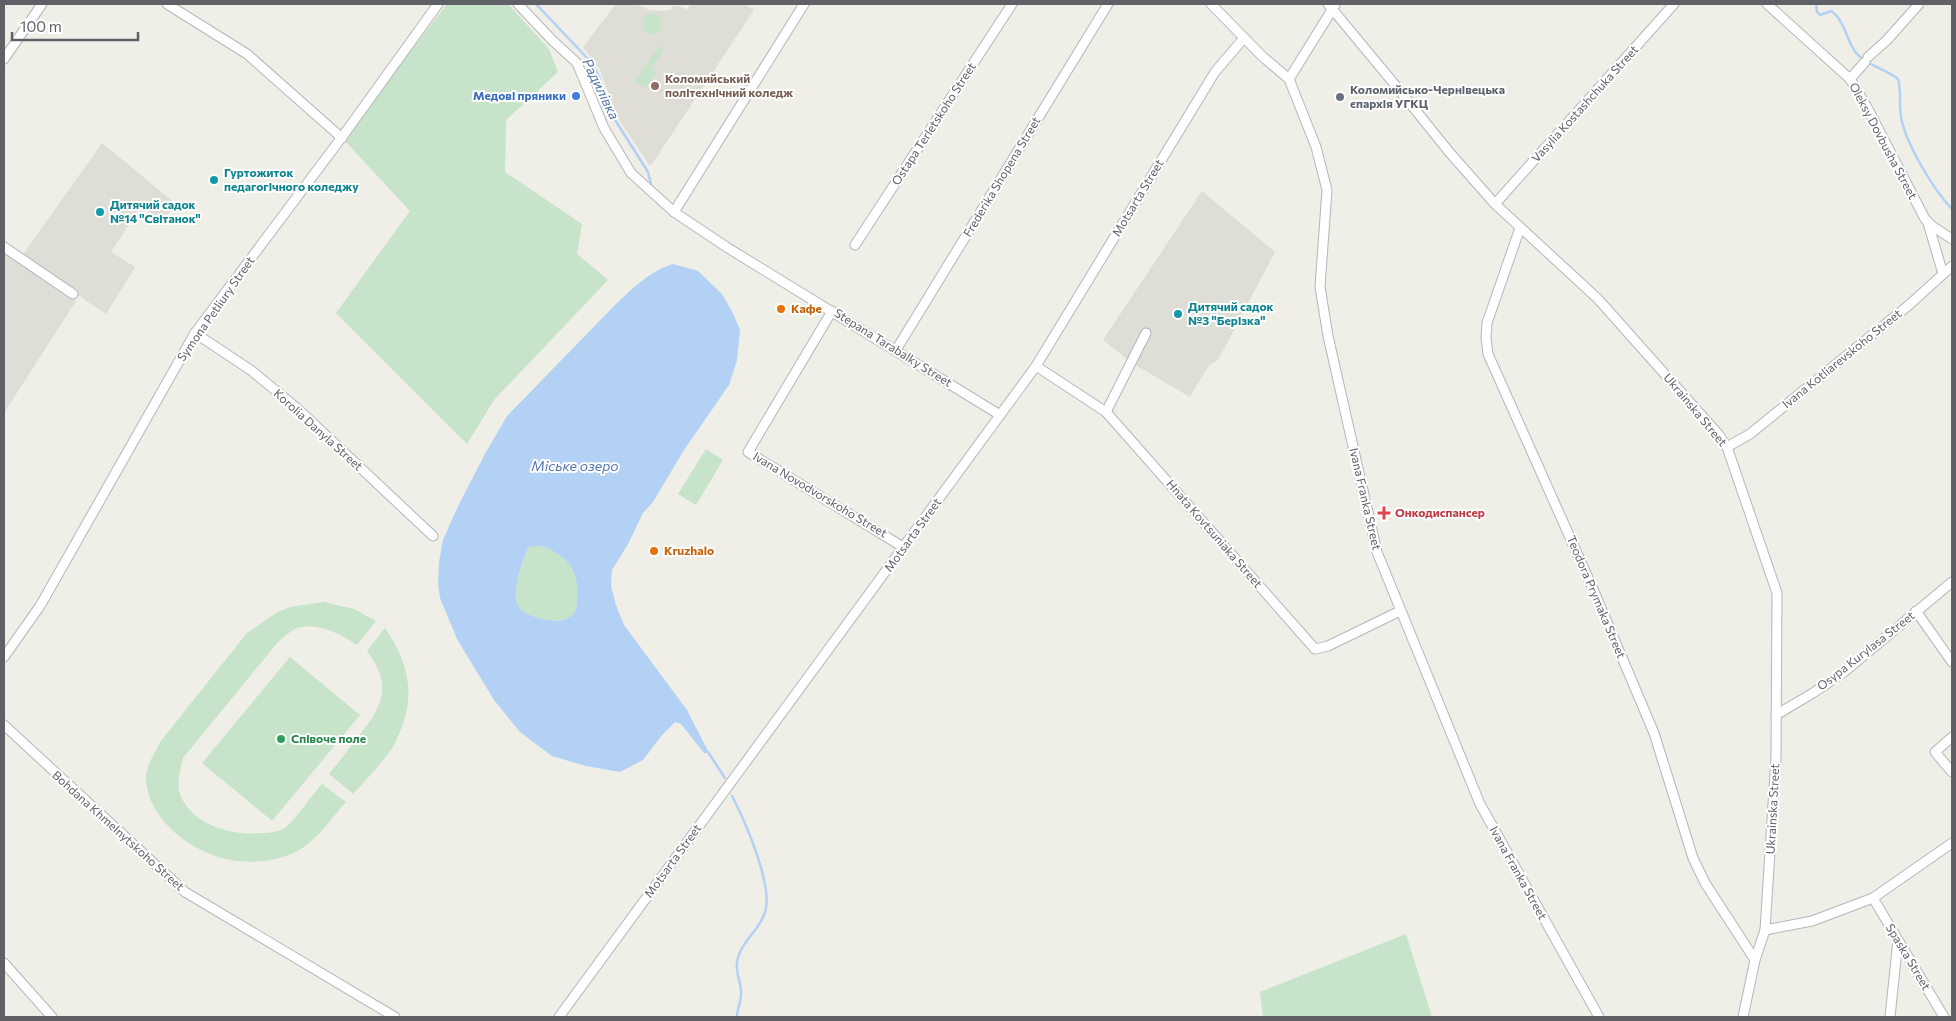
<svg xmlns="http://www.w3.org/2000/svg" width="1956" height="1021" font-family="Commissioner,sans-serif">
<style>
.education{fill:#deddd6}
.green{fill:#c7e3ca}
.water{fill:#b2d1f5;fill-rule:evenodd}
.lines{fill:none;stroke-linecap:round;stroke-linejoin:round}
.stream{stroke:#b2d1f5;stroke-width:2.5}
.minor-casing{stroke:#b4b6ba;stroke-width:11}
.minor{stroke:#fff;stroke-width:9}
.education-dot{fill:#8d6e63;stroke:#fff;stroke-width:2}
.shop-dot{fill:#3f7fe0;stroke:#fff;stroke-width:2}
.worship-dot{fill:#6b7280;stroke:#fff;stroke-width:2}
.culture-dot{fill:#0f9aa8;stroke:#fff;stroke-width:2}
.food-dot{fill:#e8710a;stroke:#fff;stroke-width:2}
.health-dot{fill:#e0444e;stroke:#fff;stroke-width:2}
.leisure-dot{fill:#2e9e5b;stroke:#fff;stroke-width:2}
.labels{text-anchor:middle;stroke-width:4;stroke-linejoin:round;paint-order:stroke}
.education-label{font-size:12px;font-weight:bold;fill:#785e54;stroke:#fff;text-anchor:start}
.worship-label{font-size:12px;font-weight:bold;fill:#5b616d;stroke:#fff;text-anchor:start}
.shop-label{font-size:12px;font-weight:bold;fill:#366cbe;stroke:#fff;text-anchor:end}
.street-label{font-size:12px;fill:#5f6166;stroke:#fff}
.culture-label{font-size:12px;font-weight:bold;fill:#0d838f;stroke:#fff;text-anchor:start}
.food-label{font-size:12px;font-weight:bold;fill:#c56008;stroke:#fff;text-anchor:start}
.health-label{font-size:12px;font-weight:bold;fill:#be3a42;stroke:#fff;text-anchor:start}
.leisure-label{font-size:12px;font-weight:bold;fill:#27864d;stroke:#fff;text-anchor:start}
.water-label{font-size:14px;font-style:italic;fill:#5477ae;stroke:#fff}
</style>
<rect width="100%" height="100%" fill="#efeee7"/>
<g class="education">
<path d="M616,4H635L650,10L660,11L671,10L673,6L682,7L686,10L691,4H745L754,10L658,155L652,164L649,165L615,113L600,69L583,47Z"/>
<path d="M102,143L176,204L162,221L141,206L111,252L135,267L106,314L21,257Z"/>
<path d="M1202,191L1275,252L1218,360L1209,365L1190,397L1132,363L1103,340Z"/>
<path d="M4,252L76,301L4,413Z"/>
</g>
<g class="green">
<path d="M447,4H508L549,49L558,72L506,120L505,172L582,224L577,254L608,280L494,400L467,444L336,313L410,211L343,139Z"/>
<circle cx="652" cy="24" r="10"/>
<path d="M659,46L664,49L651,69L656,73L646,88L635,81Z"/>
<path d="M706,449L723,460L696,505L678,494Z"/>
<path d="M543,546C576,561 580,577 576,612C573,614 570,617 566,619C555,624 521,617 517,604C512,591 523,559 529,547Z"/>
<path d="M324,602L354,609L376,621L357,645C343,635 320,623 301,627C292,629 285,636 278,642L183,758C180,771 175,787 182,799C197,827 234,836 263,833C270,833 278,832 285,828C294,821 313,794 322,784L346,802C330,820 314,845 291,854C272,862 246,864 226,859C192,852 149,820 146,781C145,768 154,754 160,742L247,633L276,613L290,607Z"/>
<path d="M385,628C407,660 416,692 401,729C398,736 395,744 391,750C379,766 366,780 353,794L329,774C339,762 348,750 358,737C383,706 393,686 367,651Z"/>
<path d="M290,657L360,715L272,821L202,763Z"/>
<path d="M1406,934L1432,1017H1263L1260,992Z"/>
</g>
<path class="water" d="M673,264L698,271L722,294L733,313L740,330L737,360L729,385L684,450L653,502L643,513L628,544L612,570L611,586L616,605L624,625L687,710L709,753H704L681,724L675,722L662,735L643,760L620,772L586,766L552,756L520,732L494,700L457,639L440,598L438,584L439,562L443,540L459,504L485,454L507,416L616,304C632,289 651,270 673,264ZM543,546C576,561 580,577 576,611C573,614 570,617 566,619C555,624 522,617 517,604C512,591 523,558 529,547Z"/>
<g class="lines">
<g class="stream">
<path d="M536,4L590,61L598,74L612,115L648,172L651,184"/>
<path d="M1816,4L1817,12L1820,15L1831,11C1846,21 1846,42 1857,54C1868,66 1886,69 1898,79C1902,93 1898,108 1902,122C1908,146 1934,191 1952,209"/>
<path d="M708,752L725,778"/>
<path d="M732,796C745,821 771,881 766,908C763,925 748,936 741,950C731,970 742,978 741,995C741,1002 737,1009 737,1017"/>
</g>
<defs>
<g id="minor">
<path d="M167,4L247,54L342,138"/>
<path d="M518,4L552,40L577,63L604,128L631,173L674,212L728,248L1000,415"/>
<path d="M1211,4L1263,57L1289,79L1316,147L1327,190L1320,287L1328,336L1377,552L1480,804L1599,1017"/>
<path d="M1328,4L1396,86L1450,153L1495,204L1598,299L1719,435L1727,447L1777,593L1776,757L1765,930L1755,960L1743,1017"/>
<path d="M1767,4L1850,79L1868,109L1925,219L1932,226L1952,239"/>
<path d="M1868,57L1887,40L1919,4"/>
<path d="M4,59L42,4"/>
<path d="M1289,79L1335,5"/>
<path d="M1850,79L1865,62"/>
<path d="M1495,204L1674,4"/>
<path d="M674,212L804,4"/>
<path d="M1928,223L1943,274"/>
<path d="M1520,228L1487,323L1486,338L1488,354L1593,589L1654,733L1693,858L1705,883L1755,960"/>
<path d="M855,245L1012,4"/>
<path d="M4,247L73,294"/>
<path d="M832,311L748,452L903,547"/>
<path d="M195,333L252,371L299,410L433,536"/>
<path d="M896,350L1108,4"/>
<path d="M1036,366L1106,412L1315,649L1328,646L1400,611"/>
<path d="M1106,412L1146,333"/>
<path d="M1727,447L1750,434L1909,305L1952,266"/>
<path d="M1916,611L1952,662"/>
<path d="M4,657L40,606L195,333L345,133L438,4"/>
<path d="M1776,715L1813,693L1844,672L1952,582"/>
<path d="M4,725L185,892L395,1017"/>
<path d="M1952,737L1935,752L1952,772"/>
<path d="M1873,898L1944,1017"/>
<path d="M1765,930L1812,921L1873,898L1952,843"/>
<path d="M4,963L52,1017"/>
<path d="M559,1017L1036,366L1215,72L1244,38"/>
<path d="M1890,1017L1898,940"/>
</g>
</defs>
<use href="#minor" class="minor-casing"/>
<use href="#minor" class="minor"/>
</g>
<circle class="education-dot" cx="655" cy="86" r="5"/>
<circle class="shop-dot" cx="576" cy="96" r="5"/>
<circle class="worship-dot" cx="1340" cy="97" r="5"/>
<g class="culture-dot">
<circle cx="214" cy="180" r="5"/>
<circle cx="100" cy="212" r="5"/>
<circle cx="1178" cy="314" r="5"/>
</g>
<g class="food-dot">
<circle cx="781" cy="309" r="5"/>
<circle cx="654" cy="551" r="5"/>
</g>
<path class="health-dot" d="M1381.5 505.5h5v5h5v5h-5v5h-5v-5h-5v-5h5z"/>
<circle class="leisure-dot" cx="281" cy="739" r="5"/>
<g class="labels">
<g class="education-label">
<text x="665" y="83">Коломийський<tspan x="665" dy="14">політехнічний коледж</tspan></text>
</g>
<g class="worship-label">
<text x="1350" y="94">Коломийсько-Чернівецька<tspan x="1350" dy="14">єпархія УГКЦ</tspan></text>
</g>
<g class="shop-label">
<text x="566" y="100">Медові пряники</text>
</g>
<g class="street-label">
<text transform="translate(1585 104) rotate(-48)" y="4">Vasylia Kostashchuka Street</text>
<text transform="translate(934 124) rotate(-57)" y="4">Ostapa Terletskoho Street</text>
<text transform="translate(1883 141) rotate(62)" y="4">Oleksy Dovbusha Street</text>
<text transform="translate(1002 177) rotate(-59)" y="4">Frederika Shopena Street</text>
<text transform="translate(1138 198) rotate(-59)" y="4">Motsarta Street</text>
<text transform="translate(216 309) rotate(-55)" y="4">Symona Petliury Street</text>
<text transform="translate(893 348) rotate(32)" y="4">Stepana Tarabalky Street</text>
<text transform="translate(1842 359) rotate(-39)" y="4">Ivana Kotliarevskoho Street</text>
<text transform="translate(1695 410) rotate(50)" y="4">Ukrainska Street</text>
<text transform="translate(318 430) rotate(42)" y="4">Korolia Danyla Street</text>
<text transform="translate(820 495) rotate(31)" y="4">Ivana Novodvorskoho Street</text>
<text transform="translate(1365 499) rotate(77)" y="4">Ivana Franka Street</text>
<text transform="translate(1214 534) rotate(49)" y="4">Hnata Kovtsuniaka Street</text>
<text transform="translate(913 535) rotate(-54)" y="4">Motsarta Street</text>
<text transform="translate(1596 597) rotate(67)" y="4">Teodora Prymaka Street</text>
<text transform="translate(1866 651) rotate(-38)" y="4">Osypa Kurylasa Street</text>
<text transform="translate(1773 809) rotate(-87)" y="4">Ukrainska Street</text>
<text transform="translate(118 831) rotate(42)" y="4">Bohdana Khmelnytskoho Street</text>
<text transform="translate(673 861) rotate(-54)" y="4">Motsarta Street</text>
<text transform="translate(1518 873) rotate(61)" y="4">Ivana Franka Street</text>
<text transform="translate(1908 957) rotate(59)" y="4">Spaska Street</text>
</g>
<g class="culture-label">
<text x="224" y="177">Гуртожиток<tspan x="224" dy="14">педагогічного коледжу</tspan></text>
<text x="110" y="209">Дитячий садок<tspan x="110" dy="14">№14 "Світанок"</tspan></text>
<text x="1188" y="311">Дитячий садок<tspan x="1188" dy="14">№3 "Берізка"</tspan></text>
</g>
<g class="food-label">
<text x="791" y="313">Кафе</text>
<text x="664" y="555">Kruzhalo</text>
</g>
<g class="health-label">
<text x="1395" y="517">Онкодиспансер</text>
</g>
<g class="leisure-label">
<text x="291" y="743">Співоче поле</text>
</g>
<g class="water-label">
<text transform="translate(601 89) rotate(64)" y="5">Радилівка</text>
<text x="575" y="471">Міське озеро</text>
</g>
</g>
<rect width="1956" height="1021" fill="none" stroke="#5f6166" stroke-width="10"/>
<path d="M12 32v8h126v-8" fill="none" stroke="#5f6166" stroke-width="2.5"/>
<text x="20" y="32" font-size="15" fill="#5f6166" stroke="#ffffff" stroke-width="4" paint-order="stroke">100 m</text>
</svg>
